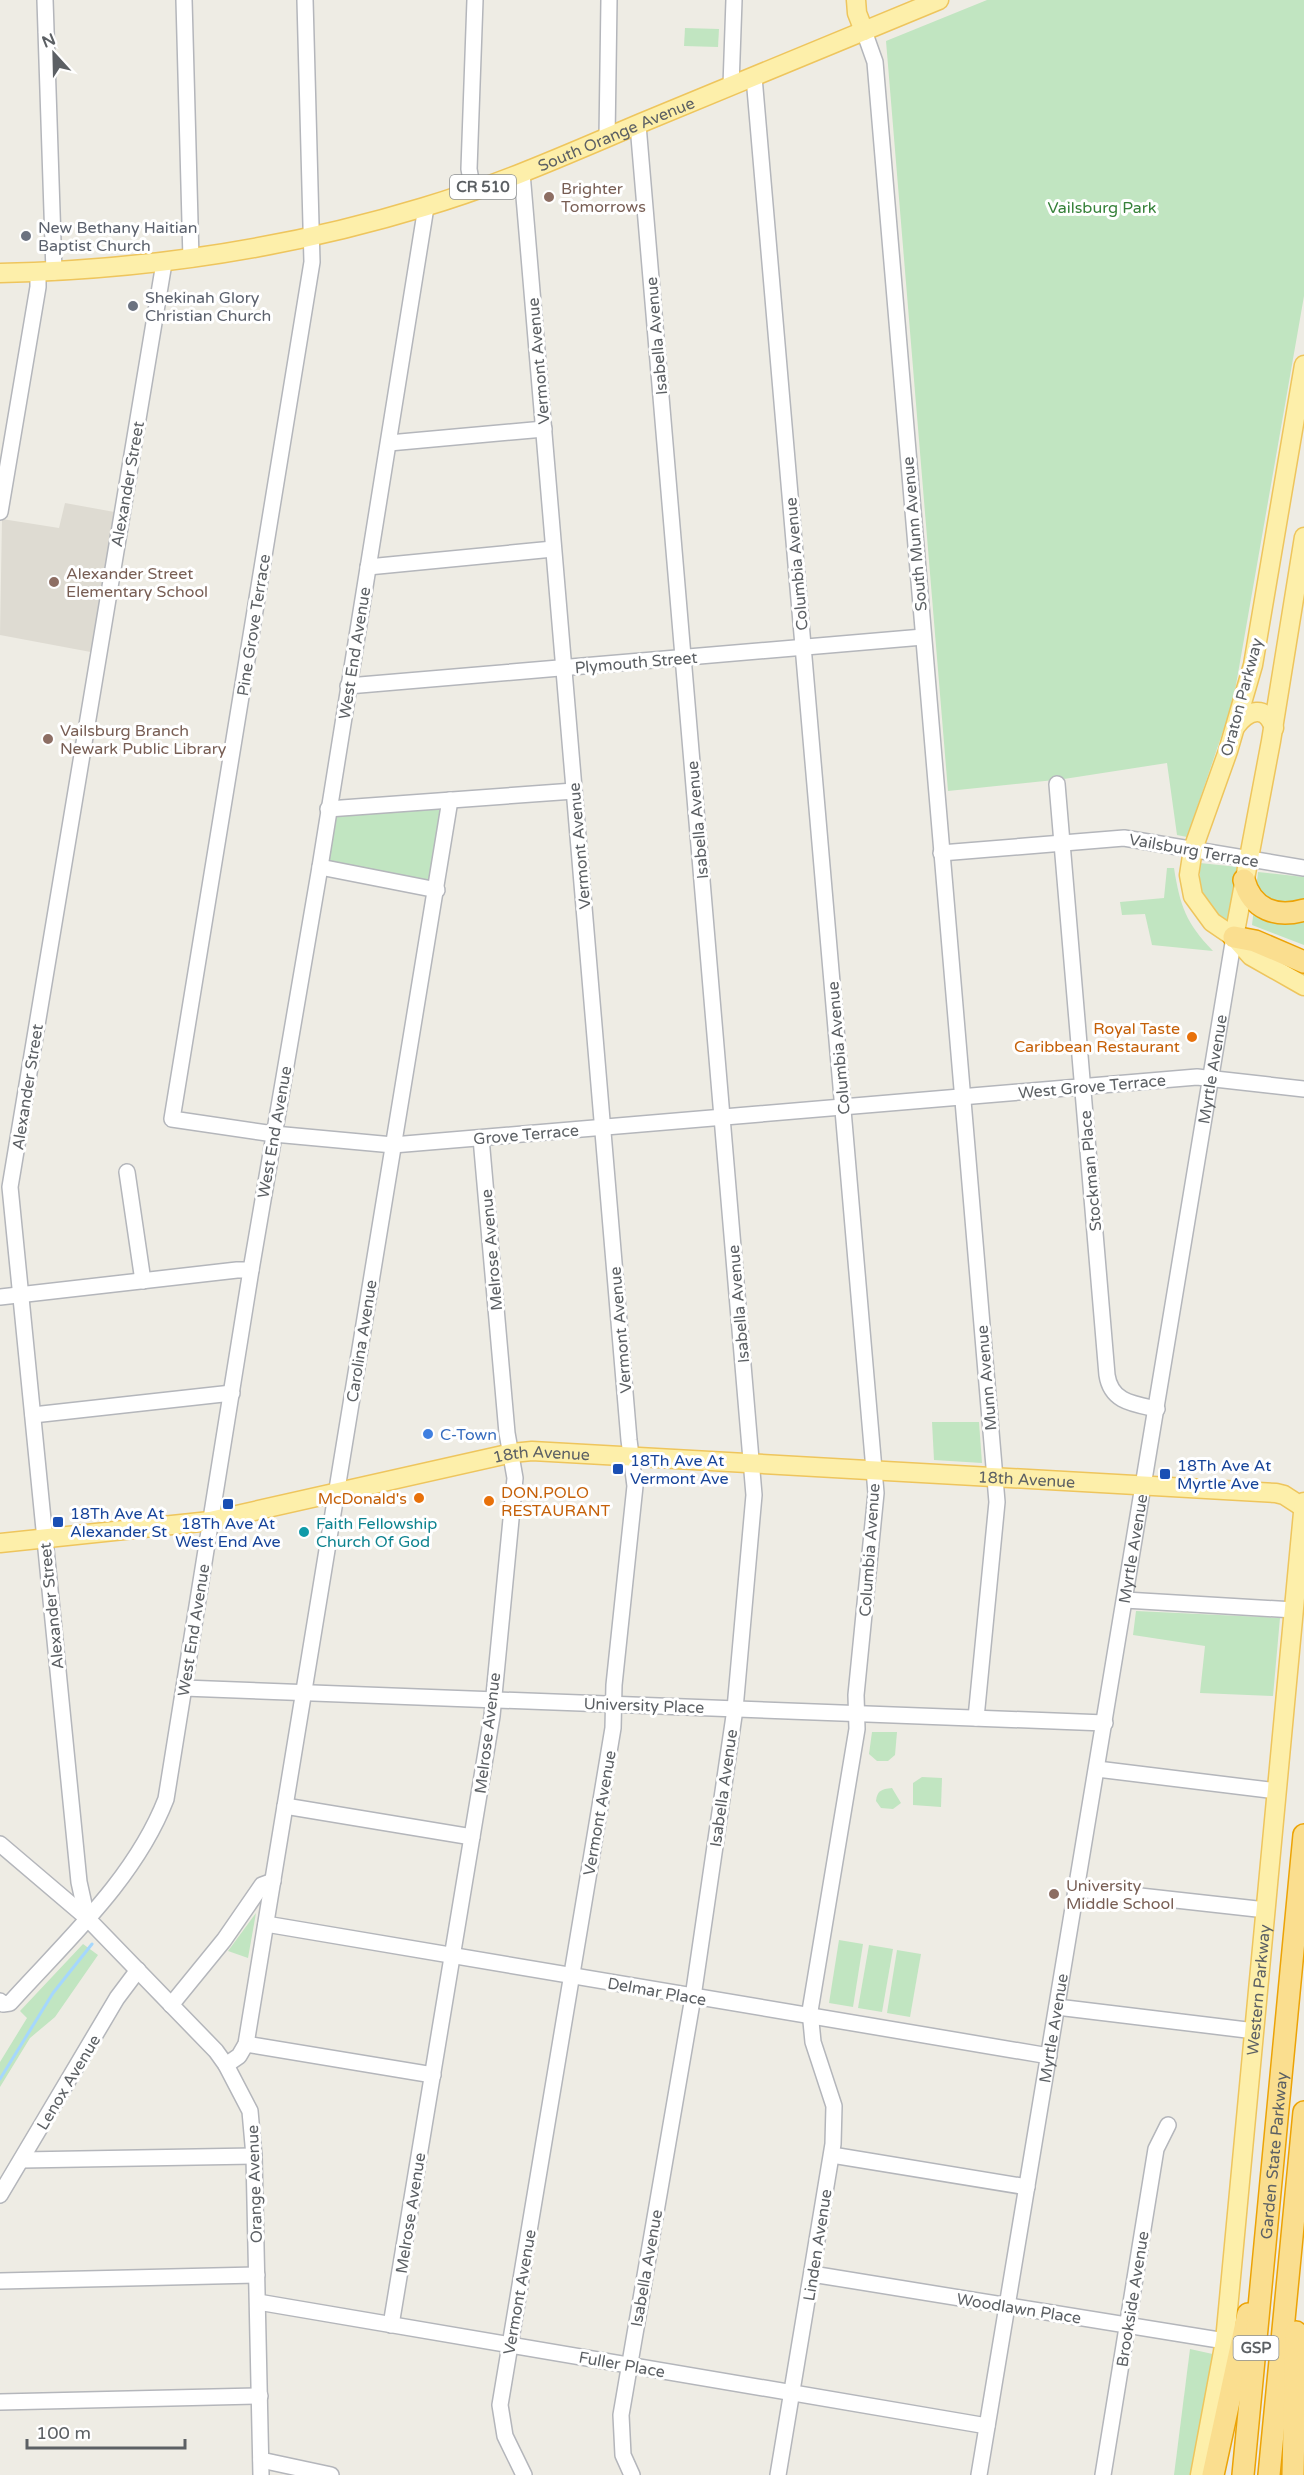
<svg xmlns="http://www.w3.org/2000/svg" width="1304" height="2475" font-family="'Varela Round',sans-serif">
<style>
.education{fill:#dedbd2}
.green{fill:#c1e5c1}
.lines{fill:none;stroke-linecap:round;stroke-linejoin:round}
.stream{stroke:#a5d7fd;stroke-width:3}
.minor-casing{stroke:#b4b6bb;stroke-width:18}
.major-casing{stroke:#eec55d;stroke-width:21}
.highway-casing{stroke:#eca306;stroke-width:24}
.minor{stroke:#fff;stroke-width:15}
.major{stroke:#fdefaa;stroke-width:18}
.highway{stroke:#fade8f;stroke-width:21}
.education-dot{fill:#8d6e63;stroke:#fff;stroke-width:2}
.worship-dot{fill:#6b7280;stroke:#fff;stroke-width:2}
.food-dot{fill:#e8710a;stroke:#fff;stroke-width:2}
.shop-dot{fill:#3f7fe0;stroke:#fff;stroke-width:2}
.transit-dot{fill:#1a4fb4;stroke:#fff;stroke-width:2}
.culture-dot{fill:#0f9aa8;stroke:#fff;stroke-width:2}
.labels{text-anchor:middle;stroke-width:6;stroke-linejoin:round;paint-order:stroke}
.shield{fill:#fff;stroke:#8d9092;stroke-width:1.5}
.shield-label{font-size:15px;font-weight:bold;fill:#5c6064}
.street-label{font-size:16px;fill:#5c6064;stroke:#fff}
.education-label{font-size:16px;fill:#785e54;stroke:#fff;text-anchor:start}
.park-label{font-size:16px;fill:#368139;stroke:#fff}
.worship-label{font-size:16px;fill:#5b616d;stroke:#fff;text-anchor:start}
.food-label{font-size:16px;fill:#c56008;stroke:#fff;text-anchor:end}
.shop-label{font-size:16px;fill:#366cbe;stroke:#fff;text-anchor:start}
.transit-label{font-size:16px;fill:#164399;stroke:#fff;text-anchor:start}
.culture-label{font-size:16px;fill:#0d838f;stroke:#fff;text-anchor:start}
</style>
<rect width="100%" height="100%" fill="#eeece4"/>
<path class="education" d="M65,503L120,513L96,653L0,635L2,519L59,528Z"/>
<g class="green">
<path d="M987,0H1304V296L1233,702L1187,837L1177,835L1167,763L1064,779L948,791L886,41Z"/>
<path d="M685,28L719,29L718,47L684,46Z"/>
<path d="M447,804L433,881L322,862L331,812Z"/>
<path d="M1200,863L1238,867L1229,919H1220L1200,888Z"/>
<path d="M1167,868H1174C1180,906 1186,923 1213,951L1152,945L1145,914L1122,915L1120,902L1164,898Z"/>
<path d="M1258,872L1304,877V945L1252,925Z"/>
<path d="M932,1422H979L982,1463L934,1460Z"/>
<path d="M1136,1611L1280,1618L1273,1696L1200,1693L1205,1646L1133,1635Z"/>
<path d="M872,1732H897L895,1755L888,1761H877L869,1754Z"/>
<path d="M922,1777L942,1778L941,1807L913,1805V1783Z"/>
<path d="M892,1788L901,1803L893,1809L881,1808L876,1801C877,1791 881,1789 892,1788Z"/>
<path d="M256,1913L248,1958L228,1951Z"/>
<path d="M839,1940L863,1944L853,2007L829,2003Z"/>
<path d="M83,1944L98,1955L55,2017L30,2038L0,2087V2062L27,2018L20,2011Z"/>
<path d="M869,1945L893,1949L882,2012L858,2008Z"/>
<path d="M897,1950L921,1954L910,2017L887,2013Z"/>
<path d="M1190,2349L1217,2355L1192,2475H1174Z"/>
</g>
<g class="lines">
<path class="stream" d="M0,2079L53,1993L92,1944"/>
<defs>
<g id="minor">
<path d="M45,0L54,272"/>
<path d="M184,0L191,259"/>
<path d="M305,0L312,262L172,1119L274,1134L393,1145L1197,1077L1304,1089"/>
<path d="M864,31L875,62L997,1502L976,1718"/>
<path d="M754,77L876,1493L856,1695L857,1729L810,2011L813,2042L834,2106L833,2144L778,2475"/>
<path d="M731,86L734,0"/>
<path d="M607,138L609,0"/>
<path d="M522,173L629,1440L635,1486L614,1685L613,1728L500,2405L505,2436L524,2475"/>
<path d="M473,191L469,169L475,0"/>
<path d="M389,443L544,429"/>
<path d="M0,512L38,287V272"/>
<path d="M368,567L553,549"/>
<path d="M348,686L923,637"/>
<path d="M1057,784L1107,1375C1111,1402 1133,1404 1157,1409"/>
<path d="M328,809L574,791"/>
<path d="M941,853L1124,838L1304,868"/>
<path d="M320,867L437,890"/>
<path d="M127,1172L143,1281"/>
<path d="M0,1297L237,1270H251"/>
<path d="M33,1415L232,1393"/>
<path d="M1125,1600L1294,1610"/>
<path d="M184,1688L1105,1723"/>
<path d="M1097,1769L1277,1791"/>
<path d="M285,1806L472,1837"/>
<path d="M0,1844L87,1918L216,2051L226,2065L250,2111L254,2156L261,2475"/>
<path d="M1077,1889L1266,1910"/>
<path d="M87,1918L79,1882L10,1187L164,263"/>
<path d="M266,1924L1049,2056"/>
<path d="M0,2001L3,2004L10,2003C66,1941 135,1879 166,1799L251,1270L320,867L426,207"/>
<path d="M171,2005L224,1940L262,1885L273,1881"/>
<path d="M1057,2007L1255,2031"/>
<path d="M246,2044L433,2075"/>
<path d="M226,2065L239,2056L246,2044L450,800"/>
<path d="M832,2155L1027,2187"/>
<path d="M22,2160L254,2156"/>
<path d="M0,2195L117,1998L138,1970"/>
<path d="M812,2274L1225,2341"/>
<path d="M0,2281L257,2275"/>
<path d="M258,2302L987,2426"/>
<path d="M391,2325L492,1716L515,1478L507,1433L481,1138"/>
<path d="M0,2402L260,2396"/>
<path d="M261,2460L331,2475"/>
<path d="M632,2475L623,2455L621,2415L693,1997L735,1709L754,1495L638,125"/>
<path id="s1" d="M979,2475L1234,937"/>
<path d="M1103,2475L1156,2149L1168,2125"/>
</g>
<g id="major">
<path d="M856,0L857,13L864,31"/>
<path id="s2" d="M0,273C144,270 286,249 424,207C499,185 570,153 641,123C741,82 840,41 939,0"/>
<path d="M1304,365L1253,665L1228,751L1193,849L1189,875L1193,896L1212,922L1234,937L1251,956L1304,986"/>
<path d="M1236,726C1248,710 1266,704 1274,728"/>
<path d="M1234,937L1271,741L1304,537"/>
<path id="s3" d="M0,1543L210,1521L512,1453L532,1451L1276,1493L1284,1495L1304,1508"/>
<path id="s4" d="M1200,2475L1225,2341L1304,1502"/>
</g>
<g id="highway">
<path d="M1244,880C1252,910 1277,918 1304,910"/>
<path d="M1234,937L1255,941L1304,962"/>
<path d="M1213,2475L1248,2314"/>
<path id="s5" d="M1243,2475L1304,1835"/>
<path d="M1269,2475L1304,2112"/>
<path d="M1293,2475L1296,2332"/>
</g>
</defs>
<use href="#minor" class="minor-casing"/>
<use href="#major" class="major-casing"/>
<use href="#highway" class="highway-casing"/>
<use href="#minor" class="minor"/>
<use href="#major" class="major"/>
<use href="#highway" class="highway"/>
</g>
<g class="education-dot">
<circle cx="549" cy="197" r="6"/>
<circle cx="54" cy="582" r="6"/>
<circle cx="48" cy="739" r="6"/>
<circle cx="1054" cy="1894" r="6"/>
</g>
<g class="worship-dot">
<circle cx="26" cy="236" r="6"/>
<circle cx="133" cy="306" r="6"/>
</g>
<g class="food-dot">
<circle cx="1192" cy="1037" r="6"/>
<circle cx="419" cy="1498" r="6"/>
<circle cx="489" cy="1501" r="6"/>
</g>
<circle class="shop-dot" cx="428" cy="1434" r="6"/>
<g class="transit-dot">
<rect x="612" y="1463" width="12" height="12" rx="3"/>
<rect x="1159" y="1468" width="12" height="12" rx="3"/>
<rect x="222" y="1498" width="12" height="12" rx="3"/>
<rect x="52" y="1516" width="12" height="12" rx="3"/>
</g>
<circle class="culture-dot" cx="304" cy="1532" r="6"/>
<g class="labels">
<g class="shield">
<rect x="450" y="175" width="66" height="24" rx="4.5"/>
<rect x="1233.5" y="2336" width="45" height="24" rx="4.5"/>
</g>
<g class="shield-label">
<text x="483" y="192">CR 510</text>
<text x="1256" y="2353">GSP</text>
</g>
<g class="street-label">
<text dy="6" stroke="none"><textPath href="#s2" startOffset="636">South Orange Avenue</textPath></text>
<text transform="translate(656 336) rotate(-95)" y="6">Isabella Avenue</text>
<text transform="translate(538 361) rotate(-95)" y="6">Vermont Avenue</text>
<text transform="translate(127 484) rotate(-80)" y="6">Alexander Street</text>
<text transform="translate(914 534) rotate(-95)" y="6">South Munn Avenue</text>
<text transform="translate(796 564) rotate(-95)" y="6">Columbia Avenue</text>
<text transform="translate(253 625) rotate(-81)" y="6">Pine Grove Terrace</text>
<text transform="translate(354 653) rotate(-81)" y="6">West End Avenue</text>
<text transform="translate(636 662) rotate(-5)" y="6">Plymouth Street</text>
<text transform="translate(1241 697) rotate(-75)" y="6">Oraton Parkway</text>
<text transform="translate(697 820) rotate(-95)" y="6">Isabella Avenue</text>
<text transform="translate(579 846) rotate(-95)" y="6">Vermont Avenue</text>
<text transform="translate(1194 850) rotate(10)" y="6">Vailsburg Terrace</text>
<text transform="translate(838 1048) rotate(-95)" y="6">Columbia Avenue</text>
<text dy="6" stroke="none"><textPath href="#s1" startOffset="1425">Myrtle Avenue</textPath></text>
<text transform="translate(1092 1086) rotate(-5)" y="6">West Grove Terrace</text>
<text transform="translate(27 1087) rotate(-81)" y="6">Alexander Street</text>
<text transform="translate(274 1132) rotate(-80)" y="6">West End Avenue</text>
<text transform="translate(526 1134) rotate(-5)" y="6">Grove Terrace</text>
<text transform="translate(1090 1171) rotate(-95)" y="6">Stockman Place</text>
<text transform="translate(491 1250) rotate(-95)" y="6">Melrose Avenue</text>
<text transform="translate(738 1304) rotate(-95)" y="6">Isabella Avenue</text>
<text transform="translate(620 1330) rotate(-95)" y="6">Vermont Avenue</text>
<text transform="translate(361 1341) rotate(-81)" y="6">Carolina Avenue</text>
<text transform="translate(986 1378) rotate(-95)" y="6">Munn Avenue</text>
<text dy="6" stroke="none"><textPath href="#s3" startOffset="550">18th Avenue</textPath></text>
<text dy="6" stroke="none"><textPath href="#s3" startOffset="1036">18th Avenue</textPath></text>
<text dy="6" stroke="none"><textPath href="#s1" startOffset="939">Myrtle Avenue</textPath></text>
<text transform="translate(869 1550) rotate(-86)" y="6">Columbia Avenue</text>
<text transform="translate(51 1606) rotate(-96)" y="6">Alexander Street</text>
<text transform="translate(193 1630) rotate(-81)" y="6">West End Avenue</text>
<text transform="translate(644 1705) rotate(2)" y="6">University Place</text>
<text transform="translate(487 1733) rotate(-83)" y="6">Melrose Avenue</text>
<text transform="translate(723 1788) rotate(-82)" y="6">Isabella Avenue</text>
<text transform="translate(599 1813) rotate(-80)" y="6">Vermont Avenue</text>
<text dy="6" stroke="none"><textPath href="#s4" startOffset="489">Western Parkway</textPath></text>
<text transform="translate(657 1991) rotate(10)" y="6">Delmar Place</text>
<text dy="6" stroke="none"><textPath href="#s1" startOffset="453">Myrtle Avenue</textPath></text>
<text transform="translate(68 2082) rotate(-59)" y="6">Lenox Avenue</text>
<text dy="6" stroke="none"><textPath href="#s5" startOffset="321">Garden State Parkway</textPath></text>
<text transform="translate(254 2184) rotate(-92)" y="6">Orange Avenue</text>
<text transform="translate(410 2213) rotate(-81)" y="6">Melrose Avenue</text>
<text transform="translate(817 2245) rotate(-81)" y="6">Linden Avenue</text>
<text transform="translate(646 2268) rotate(-80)" y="6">Isabella Avenue</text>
<text transform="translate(519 2292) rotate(-80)" y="6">Vermont Avenue</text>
<text transform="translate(1132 2299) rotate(-81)" y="6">Brookside Avenue</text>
<text transform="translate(1019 2308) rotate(9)" y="6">Woodlawn Place</text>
<text transform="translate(622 2364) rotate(10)" y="6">Fuller Place</text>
</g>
<g class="education-label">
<text x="561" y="194">Brighter<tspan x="561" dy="18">Tomorrows</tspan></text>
<text x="66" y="579">Alexander Street<tspan x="66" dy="18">Elementary School</tspan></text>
<text x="60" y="736">Vailsburg Branch<tspan x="60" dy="18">Newark Public Library</tspan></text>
<text x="1066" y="1891">University<tspan x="1066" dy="18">Middle School</tspan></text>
</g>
<g class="park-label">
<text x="1102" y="213">Vailsburg Park</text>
</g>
<g class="worship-label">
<text x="38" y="233">New Bethany Haitian<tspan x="38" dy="18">Baptist Church</tspan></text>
<text x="145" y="303">Shekinah Glory<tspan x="145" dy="18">Christian Church</tspan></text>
</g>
<g class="food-label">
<text x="1180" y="1034">Royal Taste<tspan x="1180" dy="18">Caribbean Restaurant</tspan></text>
<text x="501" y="1498" text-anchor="start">DON.POLO<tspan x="501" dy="18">RESTAURANT</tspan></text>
<text x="407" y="1504">McDonald's</text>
</g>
<g class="shop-label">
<text x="440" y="1440">C-Town</text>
</g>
<g class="transit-label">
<text x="630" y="1466">18Th Ave At<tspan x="630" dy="18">Vermont Ave</tspan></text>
<text x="1177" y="1471">18Th Ave At<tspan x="1177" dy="18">Myrtle Ave</tspan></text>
<text x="70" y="1519">18Th Ave At<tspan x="70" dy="18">Alexander St</tspan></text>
<text x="228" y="1529" text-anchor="middle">18Th Ave At<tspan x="228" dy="18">West End Ave</tspan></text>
</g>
<g class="culture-label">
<text x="316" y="1529">Faith Fellowship<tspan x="316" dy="18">Church Of God</tspan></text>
</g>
</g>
<g transform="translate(54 54) rotate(338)" stroke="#ffffff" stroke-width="4.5" paint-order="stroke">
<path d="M0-4.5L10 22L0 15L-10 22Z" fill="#5c6064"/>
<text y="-9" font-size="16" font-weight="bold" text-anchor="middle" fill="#5c6064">N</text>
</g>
<path d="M27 2439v9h158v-9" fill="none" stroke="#5c6064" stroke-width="3"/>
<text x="36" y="2439" font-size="18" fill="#5c6064" stroke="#ffffff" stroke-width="4.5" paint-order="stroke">100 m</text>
</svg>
